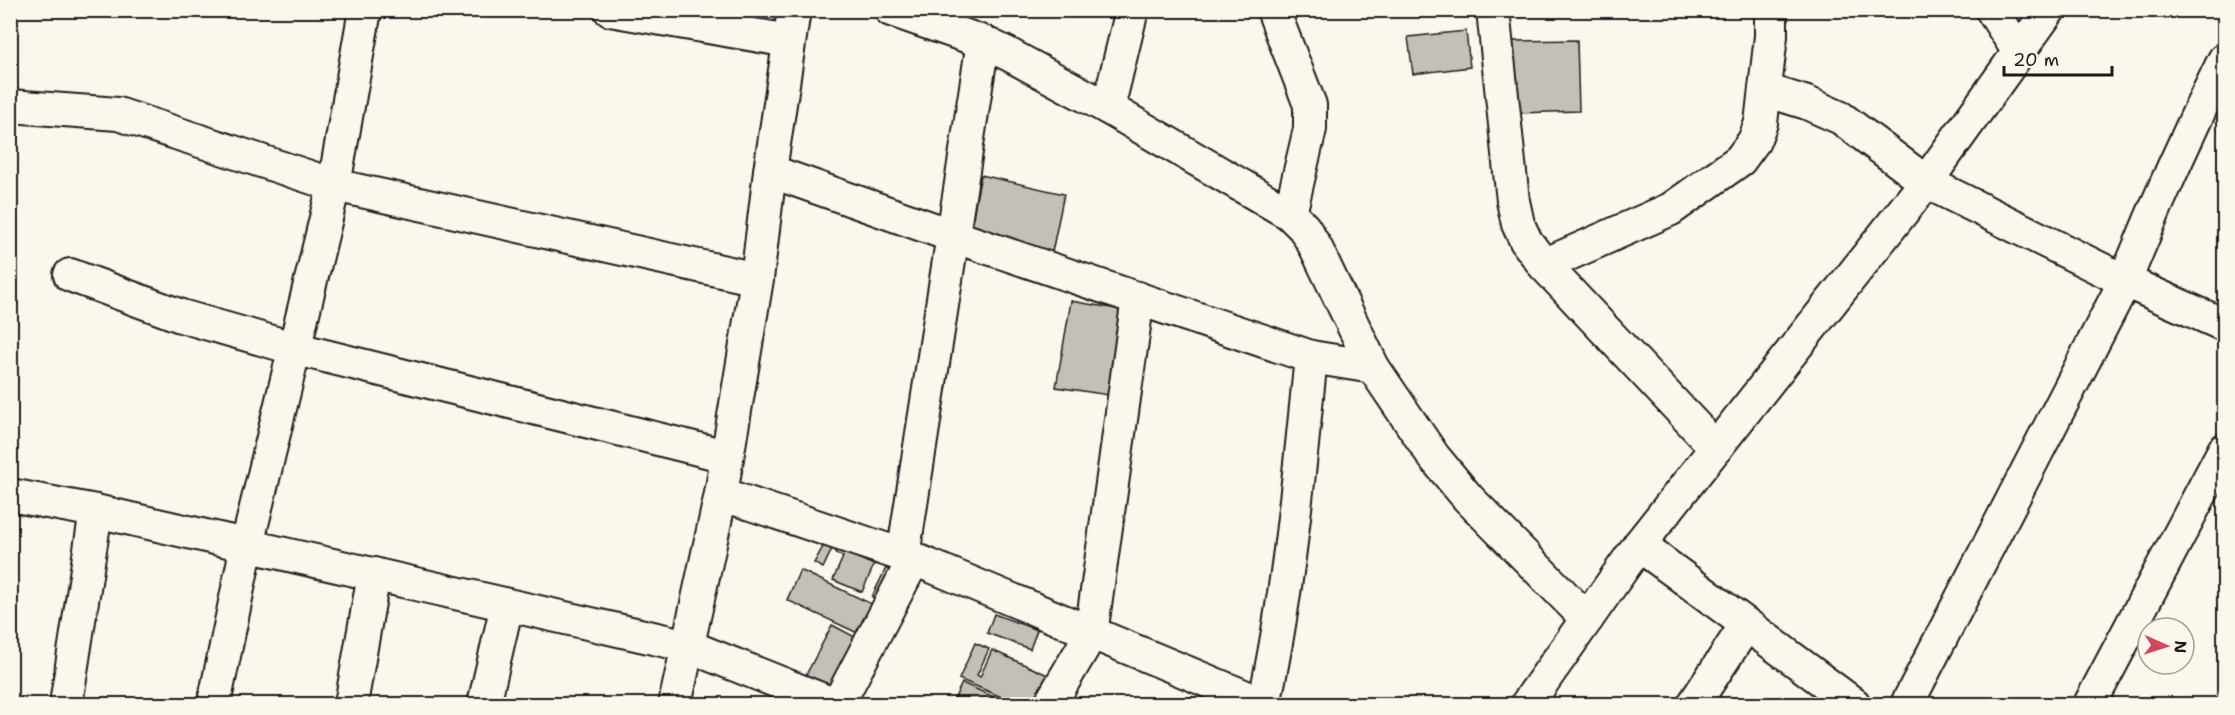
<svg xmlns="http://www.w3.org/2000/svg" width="2235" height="715" font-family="'Shantell Sans',sans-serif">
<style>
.building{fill:#c3c0b8;stroke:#1c1c1c;stroke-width:1.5}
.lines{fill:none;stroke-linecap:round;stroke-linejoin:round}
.minor-casing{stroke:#1c1c1c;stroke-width:36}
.minor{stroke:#fbf7ec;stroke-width:32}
</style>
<rect width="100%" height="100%" fill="#fbf7ec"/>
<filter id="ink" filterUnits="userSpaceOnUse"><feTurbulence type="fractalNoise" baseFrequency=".0167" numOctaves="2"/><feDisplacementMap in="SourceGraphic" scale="12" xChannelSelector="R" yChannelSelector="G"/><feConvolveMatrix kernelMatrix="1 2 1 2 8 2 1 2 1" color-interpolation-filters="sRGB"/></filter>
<g filter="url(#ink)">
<g class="building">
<path d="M1466,31L1470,67L1413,74L1408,37Z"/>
<path d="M1577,40L1579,111L1513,113L1511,41Z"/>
<path d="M981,175L1064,194L1052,252L969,233Z"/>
<path d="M1071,301L1123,310L1109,395L1056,387Z"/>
<path d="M824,545L832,549L823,568L814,563Z"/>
<path d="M837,549L874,565L862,592L833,580L843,557L835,553Z"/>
<path d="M886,568L896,574L881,602L872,597Z"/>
<path d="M800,570L878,607L864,636L787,600Z"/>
<path d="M994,614L1037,630L1030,649L987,633Z"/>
<path d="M832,625L857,638L831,688L806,675Z"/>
<path d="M975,643L989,649L977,675L980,677L992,650L1052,677L1040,704H1018L959,679Z"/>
<path d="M962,683L1010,704H952Z"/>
</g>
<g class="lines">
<defs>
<g id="minor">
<path d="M610,10L789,41"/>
<path d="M891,10L983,42L1008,54L1108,108L1290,214L1304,228L1316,248L1373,367L1434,457L1468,498L1587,619"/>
<path d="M1273,10L1310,105V129L1290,214"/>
<path d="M1493,10L1513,201L1518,224L1526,241L1544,265L1716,448"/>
<path d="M1992,10L2019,52"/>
<path d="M1765,90L1807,103L1841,118L1926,182L2125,281L2224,325"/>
<path d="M10,106L118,114L334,185L757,279"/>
<path d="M1108,108L1132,10"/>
<path d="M770,171L953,236L1311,357L1373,367"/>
<path d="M1544,265L1671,209L1740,160L1754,141L1761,123L1771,36V10"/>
<path d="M70,275L181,316L293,348L726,456"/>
<path d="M721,494L914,559L1263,704"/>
<path d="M10,495L96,511L688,646L833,704"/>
<path d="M1639,545L1854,704"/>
<path d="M903,556L983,42"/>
<path d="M66,704L96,511"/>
<path d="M214,704L247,545L334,185L365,10"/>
<path d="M351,704L374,574"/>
<path d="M484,704L507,605"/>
<path d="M675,704L721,494L757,279L770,171L794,10"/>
<path d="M838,704L914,559"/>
<path d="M1050,704L1091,634L1138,298"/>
<path d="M1264,704C1289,590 1299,473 1311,357"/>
<path d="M1527,704L1639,545L1926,182L2049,10"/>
<path d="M1694,704L1746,625"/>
<path d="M1907,704L2125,281C2155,206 2188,133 2224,60"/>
<path d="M2090,704L2224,450"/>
</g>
</defs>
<use href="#minor" class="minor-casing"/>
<use href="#minor" class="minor"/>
</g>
</g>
<rect width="2235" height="715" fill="none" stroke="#fbf7ec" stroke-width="36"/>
<rect x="18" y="18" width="2199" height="679" fill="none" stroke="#1c1c1c" stroke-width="2" filter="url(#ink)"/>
<g transform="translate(2166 646) rotate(93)"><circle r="28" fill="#fbf7ec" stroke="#a29f99" stroke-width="1.5"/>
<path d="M0-4.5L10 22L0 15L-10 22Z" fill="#d1495b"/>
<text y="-9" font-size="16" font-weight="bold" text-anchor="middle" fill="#1c1c1c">N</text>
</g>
<path d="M2004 66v9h108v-9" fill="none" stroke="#1c1c1c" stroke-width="3"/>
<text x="2013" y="66" font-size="18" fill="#1c1c1c" stroke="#fbf7ec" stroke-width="4.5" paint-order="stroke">20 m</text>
</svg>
